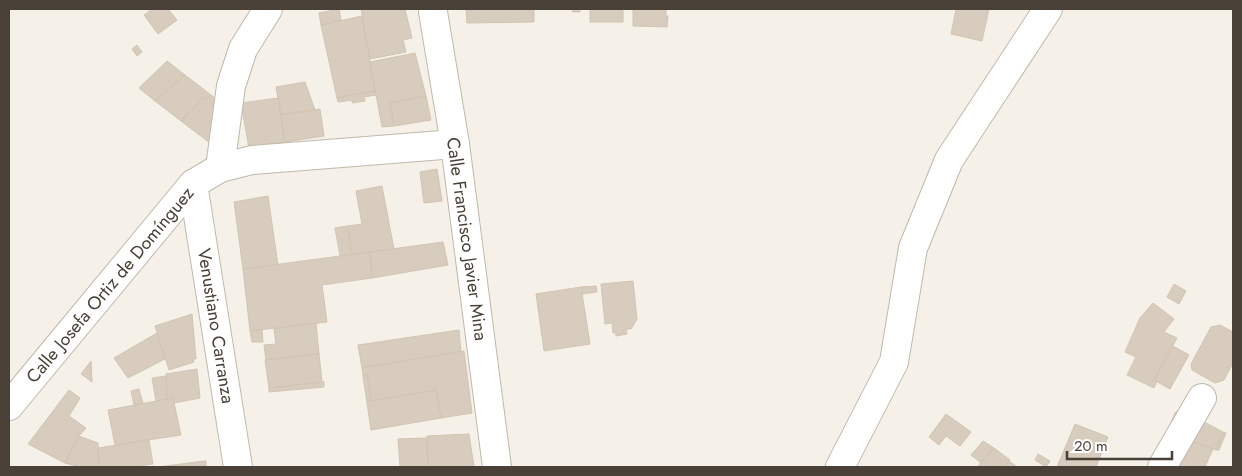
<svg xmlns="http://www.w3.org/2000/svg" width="1242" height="476" font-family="Jost,sans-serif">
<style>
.building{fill:#d7ccbe;stroke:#d2c4b1}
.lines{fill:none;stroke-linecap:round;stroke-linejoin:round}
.minor-casing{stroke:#c1b8ab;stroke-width:30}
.minor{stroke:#fff;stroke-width:28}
.labels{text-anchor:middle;stroke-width:4;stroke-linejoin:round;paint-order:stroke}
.street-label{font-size:18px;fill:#494137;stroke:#fff}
</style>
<rect width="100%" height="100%" fill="#f5f1e9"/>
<g class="building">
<path d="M152,9H168L177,20L158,34L144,15Z"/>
<path d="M339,9L341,20L321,25L319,13Z"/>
<path d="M361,9H405L412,38L403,40L406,52L370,59Z"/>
<path d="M466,9H534V22L467,23Z"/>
<path d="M572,9H580V12H573Z"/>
<rect x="590" y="9" width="33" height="13"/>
<path d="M633,9H666V16H668L667,27L633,26Z"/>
<path d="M956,9H989L982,41L951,34Z"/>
<path d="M362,16L375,91L337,98L321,25Z"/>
<path d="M137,45L142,52L137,56L132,49Z"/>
<path d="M415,53L426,96L390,103L394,126L382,127L370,62Z"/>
<path d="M167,61L185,75L155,101L139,88Z"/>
<path d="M185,75L211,95L207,99L204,97L181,121L155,101Z"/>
<path d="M305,82L315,110L281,115L276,87Z"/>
<path d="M375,91L376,95L364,97L365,101L352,103V100L338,102L337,98Z"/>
<path d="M211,95L227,108L210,143L181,121L204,97L207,99Z"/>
<path d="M426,96L431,120L394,126L390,103Z"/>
<path d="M278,98L285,142L249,148L241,103Z"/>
<path d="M320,109L324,136L285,142L281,115Z"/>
<path d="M437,169L442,201L424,203L420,172Z"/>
<path d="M382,186L394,249L352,254L347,226L362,224L356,191Z"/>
<path d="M268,196L278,265L243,269L234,202Z"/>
<path d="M347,226L352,254L340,256L335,228Z"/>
<path d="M443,242L448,265L372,278L370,252Z"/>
<path d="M370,252L372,278L322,285L327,322L250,331L243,269Z"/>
<path d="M633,281L637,319L631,329H626L627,334L616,336V333H613L612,323L605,324L601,284Z"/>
<path d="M1174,284L1186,291L1179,304L1167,297Z"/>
<path d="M596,286L597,292L582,294L581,287Z"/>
<path d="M581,287L590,344L544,351L536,294Z"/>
<path d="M1153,303L1174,319L1164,332L1177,338L1154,380L1157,381L1154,388L1127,375L1136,357L1125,352L1140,318Z"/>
<path d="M192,314L196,359H193L194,362L169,370L155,326Z"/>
<path d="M316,323L319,354L266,360L264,345L276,344L274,329Z"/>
<path d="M1220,325L1233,332V363L1224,380L1215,383L1192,370L1191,364L1211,327Z"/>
<path d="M262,330L263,342H252L250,331Z"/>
<path d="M459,330L461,352L362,368L358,345Z"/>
<path d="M157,333L165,359L128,378L114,358Z"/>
<path d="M1173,346L1189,355L1170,389L1154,380Z"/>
<path d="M464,351L472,413L441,418L436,390L371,401L367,375L363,376L362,368Z"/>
<path d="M319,354L322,382L269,388L265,360Z"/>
<path d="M91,361L92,382L81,374Z"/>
<path d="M197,369L200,398L174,403L173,398L167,399L166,374Z"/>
<path d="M367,375L371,401L436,390L441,418L371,430L363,376Z"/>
<path d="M166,376L167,399L156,401L152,378Z"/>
<path d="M322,382H324V387L269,392V388Z"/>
<path d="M139,389L143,403L134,405L131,391Z"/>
<path d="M69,390L80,398L69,416L86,428L79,436L65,463L28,444Z"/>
<path d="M173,398L181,435L115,445L108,410Z"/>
<path d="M1180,409L1223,432L1216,450L1167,432L1175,413Z"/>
<path d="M946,414L971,432L960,446L946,436L939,445L929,437Z"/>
<path d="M1075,424L1108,437L1096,467H1057Z"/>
<path d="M1224,432L1226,433L1219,450H1216Z"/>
<path d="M469,434L474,467H428L427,436Z"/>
<path d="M1171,434L1213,449L1205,467H1158Z"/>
<path d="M79,436L98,443L99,467H81L65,463Z"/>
<path d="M427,438L428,467H400L398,439Z"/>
<path d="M149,440L153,464L132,467H99L98,448Z"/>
<path d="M983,441L994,448L981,463L971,455Z"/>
<path d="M994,448L1010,460L1004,467H977Z"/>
<path d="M1038,454L1050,461L1046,467L1035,460Z"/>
<path d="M204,461H206V467H158Z"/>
<path d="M1009,461L1017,467H1004Z"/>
</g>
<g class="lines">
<defs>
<g id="minor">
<path d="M433,12L455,144L497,467"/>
<path d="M220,168L231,86L243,49L268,9"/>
<path d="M193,184L238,467"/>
<path d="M9,406L193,184L220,168L252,160L455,144"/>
<path d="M840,467L894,362L913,248L949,160L1048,9"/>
<path d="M1162,467L1202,398"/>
</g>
</defs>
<use href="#minor" class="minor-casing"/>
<use href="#minor" class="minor"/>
</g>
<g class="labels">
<g class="street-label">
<text transform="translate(467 239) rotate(82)" y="6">Calle Francisco Javier Mina</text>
<text transform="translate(110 285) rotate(-50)" y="6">Calle Josefa Ortiz de Domínguez</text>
<text transform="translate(216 326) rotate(81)" y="6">Venustiano Carranza</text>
</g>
</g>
<rect width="1242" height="476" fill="none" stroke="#494137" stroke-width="20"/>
<path d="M1067 451v8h105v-8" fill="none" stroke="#494137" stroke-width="2.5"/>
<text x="1074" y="451" font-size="15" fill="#494137" stroke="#ffffff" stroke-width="4" paint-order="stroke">20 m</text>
</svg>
